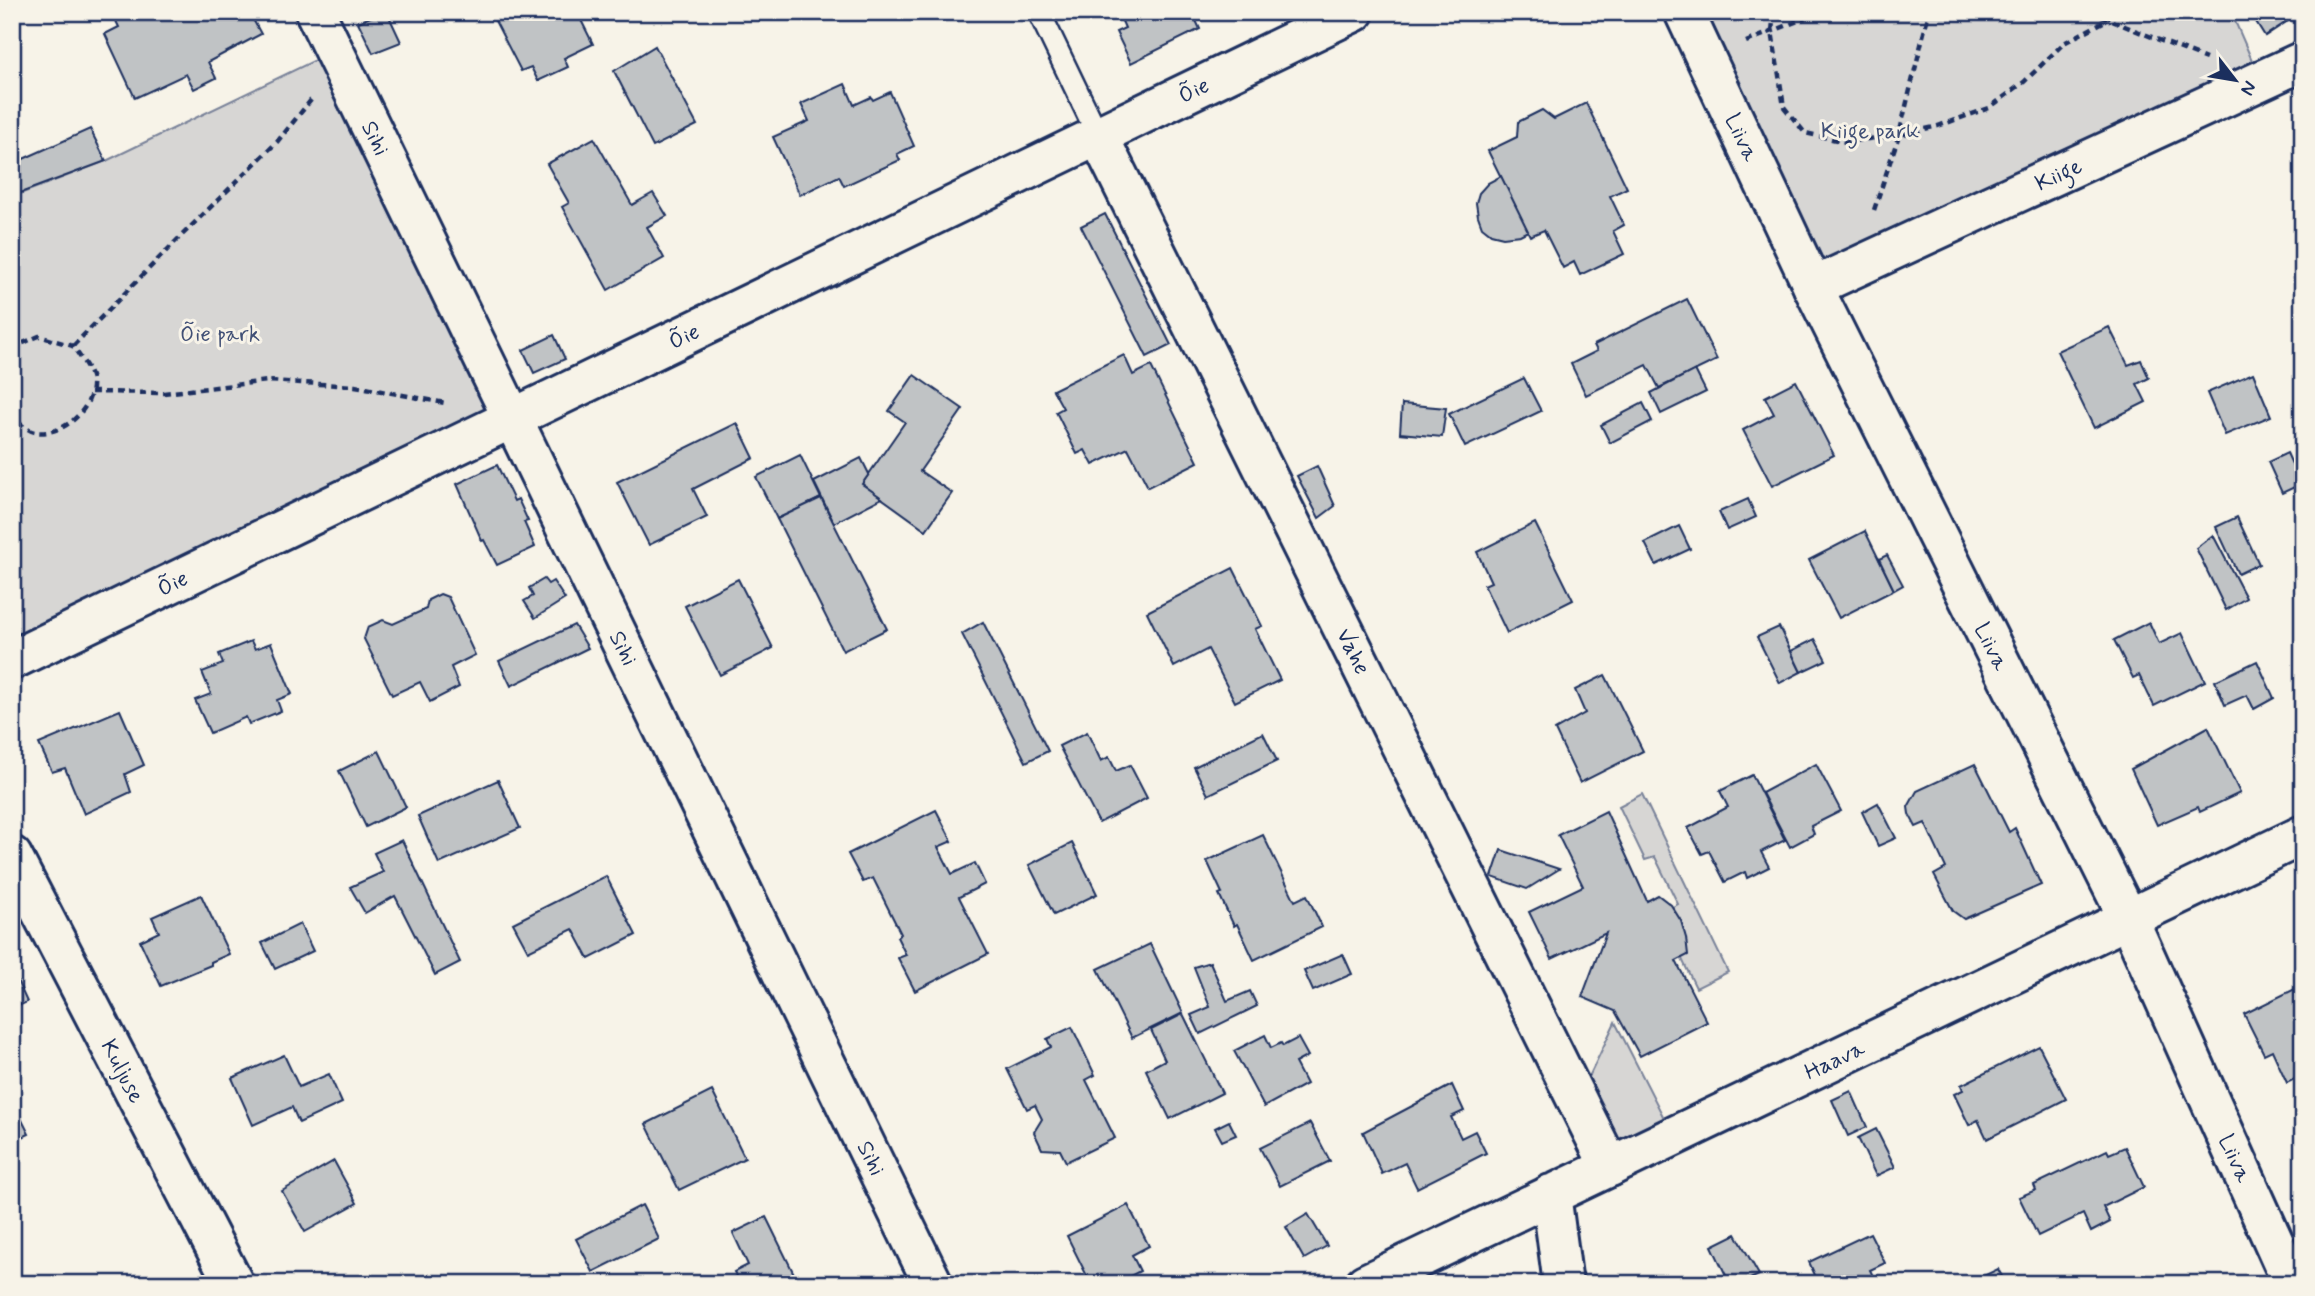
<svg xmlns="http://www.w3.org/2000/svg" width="2315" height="1296" font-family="Mynerve,sans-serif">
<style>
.green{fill:#d7d6d4;stroke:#798299;stroke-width:2}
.building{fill:#c0c3c5;stroke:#1b2f5e;stroke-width:2}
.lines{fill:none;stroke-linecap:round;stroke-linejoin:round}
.lane-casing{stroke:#1b2f5e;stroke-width:26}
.street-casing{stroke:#1b2f5e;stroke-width:44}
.secondary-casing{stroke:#1b2f5e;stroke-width:44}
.path{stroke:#1b2f5e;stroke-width:4.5;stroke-dasharray:7 5;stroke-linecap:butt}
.lane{stroke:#f7f3e8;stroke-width:21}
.street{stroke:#f7f3e8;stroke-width:38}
.secondary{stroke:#f7f3e8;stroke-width:38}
.labels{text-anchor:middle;stroke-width:6;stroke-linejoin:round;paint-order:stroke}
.street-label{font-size:23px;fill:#1b2f5e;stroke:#f7f3e8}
.park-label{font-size:23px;fill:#415076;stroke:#f7f3e8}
</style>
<rect width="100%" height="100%" fill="#f7f3e8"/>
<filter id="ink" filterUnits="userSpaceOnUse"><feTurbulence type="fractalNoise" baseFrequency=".0143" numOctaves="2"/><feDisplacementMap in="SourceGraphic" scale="14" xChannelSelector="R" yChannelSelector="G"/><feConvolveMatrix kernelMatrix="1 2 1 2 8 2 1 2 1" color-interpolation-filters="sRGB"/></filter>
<g filter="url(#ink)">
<g class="green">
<path d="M1684,12H2231L2261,81L1813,287Z"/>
<path d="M334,51L512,421L12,660V197L106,161Z"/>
<path d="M1642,794L1728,972L1696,988L1660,914L1678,904L1655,857L1645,860L1619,806Z"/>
<path d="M1615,1022L1664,1118L1618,1141L1588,1079Z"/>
</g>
<g class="building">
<path d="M115,12H249L261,34L208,62L216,78L194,89L186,74L135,98L105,34L119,27L114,17Z"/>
<path d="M383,12H387L401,42L373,53L358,22Z"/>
<path d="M577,12L593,44L564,58L568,67L538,81L531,67L521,71L491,13Z"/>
<path d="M1118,12H1192L1200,29L1131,63L1116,32L1125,28Z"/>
<path d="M2250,12H2300V13L2265,36Z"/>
<path d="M655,46L697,125L653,147L614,71Z"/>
<path d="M845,84L854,105L871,97L873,100L890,92L914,146L897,154L900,160L844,186L839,176L800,195L773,137L809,121L801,104Z"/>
<path d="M1586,103L1627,188L1610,196L1624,225L1613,231L1624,254L1580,275L1574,262L1563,268L1544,230L1530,236L1488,151L1517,137L1518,122L1542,110L1554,119Z"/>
<path d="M90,129L106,161L15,195L12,190V164Z"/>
<path d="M594,138L632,205L653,193L667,216L647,227L664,258L608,290L562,207L569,203L547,164Z"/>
<path d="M1501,176L1528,231L1520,235L1503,237L1491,234L1482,227L1478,216L1476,203L1479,193L1488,183Z"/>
<path d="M1105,214L1171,345L1147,357L1081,226Z"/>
<path d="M1687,299L1717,360L1659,388L1647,365L1586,395L1571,364L1597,351L1594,345Z"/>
<path d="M2109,327L2128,365L2141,360L2149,378L2137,384L2146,402L2094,428L2057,351Z"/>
<path d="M554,335L565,359L534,373L523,350Z"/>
<path d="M1124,355L1133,375L1151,366L1198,462L1148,487L1128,448L1093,465L1085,450L1077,454L1056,412L1063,408L1053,390Z"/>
<path d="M1695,370L1706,392L1661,414L1651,393Z"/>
<path d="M2253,373L2271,416L2225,435L2207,393Z"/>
<path d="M914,375L963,409L920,471L952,493L926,530L862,484L905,422L889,411Z"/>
<path d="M1524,378L1541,411L1465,447L1449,414Z"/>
<path d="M1796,381L1834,455L1772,486L1743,430L1774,414L1765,397Z"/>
<path d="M1643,403L1652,421L1610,443L1601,425Z"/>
<path d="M1402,404L1446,408L1442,437L1400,433Z"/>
<path d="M737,423L754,458L693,489L707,517L649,545L617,482Z"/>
<path d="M2287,453L2301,484L2282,493L2268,462Z"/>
<path d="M800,455L821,498L777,519L756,477Z"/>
<path d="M861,458L869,474L862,484L882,498L834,523L814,482Z"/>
<path d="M497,465L514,501L518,499L528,521L524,522L535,547L497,565L484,540L482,541L457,484Z"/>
<path d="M1317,466L1335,506L1319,518L1297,476Z"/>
<path d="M821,498L887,629L843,651L777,519Z"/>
<path d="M1748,499L1756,517L1727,530L1719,512Z"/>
<path d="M2237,517L2259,564L2238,574L2216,527Z"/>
<path d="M1535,523L1573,600L1507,633L1484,585L1491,582L1477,552Z"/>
<path d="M1679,526L1690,549L1656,565L1645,543Z"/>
<path d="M1865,531L1894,590L1839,618L1809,560Z"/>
<path d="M2213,535L2246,598L2226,610L2196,548Z"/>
<path d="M1887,555L1903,585L1894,590L1879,559Z"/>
<path d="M1233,568L1262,626L1255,629L1280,680L1235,702L1208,649L1174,667L1147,612Z"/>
<path d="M544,579L548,584L553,581L565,599L535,618L524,601L533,596L529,588Z"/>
<path d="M738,579L773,648L720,675L685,606Z"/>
<path d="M440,594L448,597L475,655L451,667L459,687L430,702L420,682L392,695L364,639L368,627L383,620L393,624L426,609L428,600Z"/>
<path d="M983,622L1048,751L1026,762L962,634Z"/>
<path d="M2149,622L2159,644L2182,633L2205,681L2154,706L2139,675L2133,678L2114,640Z"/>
<path d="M574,625L588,648L511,686L499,661Z"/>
<path d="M1779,627L1801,672L1780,683L1757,637Z"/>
<path d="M1815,639L1826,660L1801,672L1791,651Z"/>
<path d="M251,641L255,649L271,643L292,694L277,700L281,711L249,724L246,717L210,733L195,700L211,694L202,672L223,664L219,654Z"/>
<path d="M2257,661L2274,698L2254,709L2247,695L2225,705L2215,681Z"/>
<path d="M1605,675L1643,751L1580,783L1555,730L1585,713L1575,690Z"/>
<path d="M120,710L144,765L125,774L131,792L84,814L65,768L52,772L39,744Z"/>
<path d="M2208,727L2240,793L2200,812L2198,807L2157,825L2131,769Z"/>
<path d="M1087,732L1101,761L1109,757L1116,771L1130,765L1147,798L1099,823L1059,746Z"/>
<path d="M1263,733L1277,761L1208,795L1194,767Z"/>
<path d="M379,751L406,807L366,827L339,771Z"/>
<path d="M1816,764L1841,811L1811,826L1814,834L1790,847L1762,793Z"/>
<path d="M1975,764L2009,832L2015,828L2041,885L1964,919L1953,911L1934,875L1946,868L1925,823L1916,827L1909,814L1908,807L1917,791Z"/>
<path d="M1752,775L1785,840L1761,852L1769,867L1747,878L1745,872L1725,882L1709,851L1702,854L1688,828L1728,807L1720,791Z"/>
<path d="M498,780L520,828L439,864L418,816Z"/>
<path d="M1878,803L1896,838L1878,846L1862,812Z"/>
<path d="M936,810L952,841L938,847L952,874L975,863L985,884L959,897L988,954L915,991L898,958L906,955L897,937L901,934L873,878L863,882L848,854Z"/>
<path d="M1606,811L1647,901L1658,895L1671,905L1681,921L1686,938L1688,955L1676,961L1707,1022L1640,1056L1615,1011L1582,997L1606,933L1552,959L1529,912L1583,886L1558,835Z"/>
<path d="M1263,835L1295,901L1307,895L1322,927L1254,960L1237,924L1234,926L1219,894L1222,893L1207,861Z"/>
<path d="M402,840L460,962L435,975L395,896L365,913L350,887L383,872L374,853Z"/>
<path d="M1072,843L1097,894L1054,915L1029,865Z"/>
<path d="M1501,850L1559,869L1527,889L1492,877Z"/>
<path d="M606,876L636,935L589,959L573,929L528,951L513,923Z"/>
<path d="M201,895L229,954L211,962V965L161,986L140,941L159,932L152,917Z"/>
<path d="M300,924L313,951L275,969L262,943Z"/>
<path d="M1150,944L1183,1013L1132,1038L1098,969Z"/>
<path d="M1343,954L1352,974L1313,991L1304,971Z"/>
<path d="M1210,962L1227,1001L1250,991L1257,1006L1200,1034L1191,1015L1210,1007L1194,967Z"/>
<path d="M16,978L27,1002L12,1009V979Z"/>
<path d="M2303,985V1075L2287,1083L2272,1050L2264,1054L2244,1014Z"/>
<path d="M1183,1014L1222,1093L1170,1119L1146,1070L1165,1060L1151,1030Z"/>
<path d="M1072,1027L1095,1075L1086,1080L1115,1138L1066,1162L1060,1150L1042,1149L1034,1132L1042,1119L1035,1105L1027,1109L1007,1069L1051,1047L1047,1039Z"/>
<path d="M1265,1035L1271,1048L1281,1043L1283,1046L1298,1038L1308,1056L1295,1063L1306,1084L1264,1107L1234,1051Z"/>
<path d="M2039,1046L2066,1099L1987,1139L1978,1120L1969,1125L1954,1094L1963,1090L1961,1085Z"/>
<path d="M284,1055L299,1087L329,1074L342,1103L299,1123L292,1107L253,1125L232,1078Z"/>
<path d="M1452,1085L1464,1111L1451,1117L1461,1138L1475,1131L1486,1153L1417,1188L1405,1163L1382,1174L1363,1132Z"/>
<path d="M712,1091L745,1158L679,1190L646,1124Z"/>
<path d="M1851,1091L1867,1127L1848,1136L1832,1100Z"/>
<path d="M12,1100L29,1134L12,1142Z"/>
<path d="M1229,1121L1236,1135L1222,1141L1215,1128Z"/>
<path d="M1310,1123L1330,1161L1280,1186L1260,1148Z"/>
<path d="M1876,1129L1895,1167L1876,1176L1858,1138Z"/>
<path d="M2125,1147L2144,1187L2103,1207L2110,1222L2091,1232L2083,1214L2038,1236L2019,1197L2036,1190L2034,1185L2107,1150L2109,1154Z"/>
<path d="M334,1161L357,1203L305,1232L282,1191Z"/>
<path d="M642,1205L659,1239L593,1272L576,1239Z"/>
<path d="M1128,1205L1149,1246L1132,1255L1140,1271L1115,1284H1109L1107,1280L1099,1284H1091L1067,1236Z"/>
<path d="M1308,1214L1327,1246L1304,1259L1286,1227Z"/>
<path d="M766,1217L799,1284H740L734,1272L748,1265L733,1233Z"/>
<path d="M1870,1233L1885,1263L1870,1270L1877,1284H1819L1809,1262Z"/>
<path d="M1736,1234L1759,1275L1739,1284H1730L1712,1246Z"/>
<path d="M1998,1269L2006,1284H1967Z"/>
</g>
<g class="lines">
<defs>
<path id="lane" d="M1039,12L1098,135"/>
<g id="street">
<path id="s1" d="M315,12L933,1284"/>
<path id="s2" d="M1684,12L1813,287L2129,920L2288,1274V1284"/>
<path id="s3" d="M1098,135L1610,1167"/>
<path id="s4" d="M1813,287L2303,61"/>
<path id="s5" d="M12,856L234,1284"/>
<path d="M1551,1194L1563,1284"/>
<path id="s6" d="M1365,1284L2303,835"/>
</g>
<g id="secondary">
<path id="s7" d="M12,660L1354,12"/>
</g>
</defs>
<use href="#lane" class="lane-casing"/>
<use href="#street" class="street-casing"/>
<use href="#secondary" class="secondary-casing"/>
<g class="path">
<path d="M1774,12L1772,31L1784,107L1805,133L1846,142L1899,135L1938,126L1989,108L2024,82L2064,43L2107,20L2111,12"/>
<path d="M2090,12L2206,59"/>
<path d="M1746,42L1820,12"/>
<path d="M1874,210L1899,135L1929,12"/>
<path d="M73,346L178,239L277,142L311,100"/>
<path d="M12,348L39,336L73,346C79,356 90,369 92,380C95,408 63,437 35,432C28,431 19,422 12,418"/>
<path d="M91,392L164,393L268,381L355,386L445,403"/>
</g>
<use href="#lane" class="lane"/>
<use href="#street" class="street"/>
<use href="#secondary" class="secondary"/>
</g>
</g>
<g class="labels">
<g class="street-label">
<text dy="8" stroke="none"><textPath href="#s7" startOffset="1312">Õie</textPath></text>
<text dy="8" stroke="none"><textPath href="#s2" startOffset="138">Liiva</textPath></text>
<text dy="8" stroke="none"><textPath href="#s1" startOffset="140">Sihi</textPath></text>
<text dy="8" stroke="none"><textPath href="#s4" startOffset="270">Kiige</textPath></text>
<text dy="8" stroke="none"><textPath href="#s7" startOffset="746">Õie</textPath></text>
<text dy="8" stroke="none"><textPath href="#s7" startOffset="178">Õie</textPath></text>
<text dy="8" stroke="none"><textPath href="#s2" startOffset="705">Liiva</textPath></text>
<text dy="8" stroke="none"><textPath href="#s1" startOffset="707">Sihi</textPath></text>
<text dy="8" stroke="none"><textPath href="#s3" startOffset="576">Vahe</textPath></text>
<text dy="8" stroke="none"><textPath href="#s6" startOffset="520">Haava</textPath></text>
<text dy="8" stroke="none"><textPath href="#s5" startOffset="242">Kuljuse</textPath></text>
<text dy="8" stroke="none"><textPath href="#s1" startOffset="1274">Sihi</textPath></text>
<text dy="8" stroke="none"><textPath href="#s2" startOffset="1272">Liiva</textPath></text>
</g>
<g class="park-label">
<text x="1870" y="138">Kiige park</text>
<text x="220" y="341">Õie park</text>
</g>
</g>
<rect width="2315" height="1296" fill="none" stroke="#f7f3e8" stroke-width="42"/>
<rect x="21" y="21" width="2273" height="1254" fill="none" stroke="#1b2f5e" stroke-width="2.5" filter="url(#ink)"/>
<g transform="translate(2235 80) rotate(121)" stroke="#f7f3e8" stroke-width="5" paint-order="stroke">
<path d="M0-5L12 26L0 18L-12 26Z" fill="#1b2f5e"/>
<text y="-10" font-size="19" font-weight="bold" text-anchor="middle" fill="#1b2f5e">N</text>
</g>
</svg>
